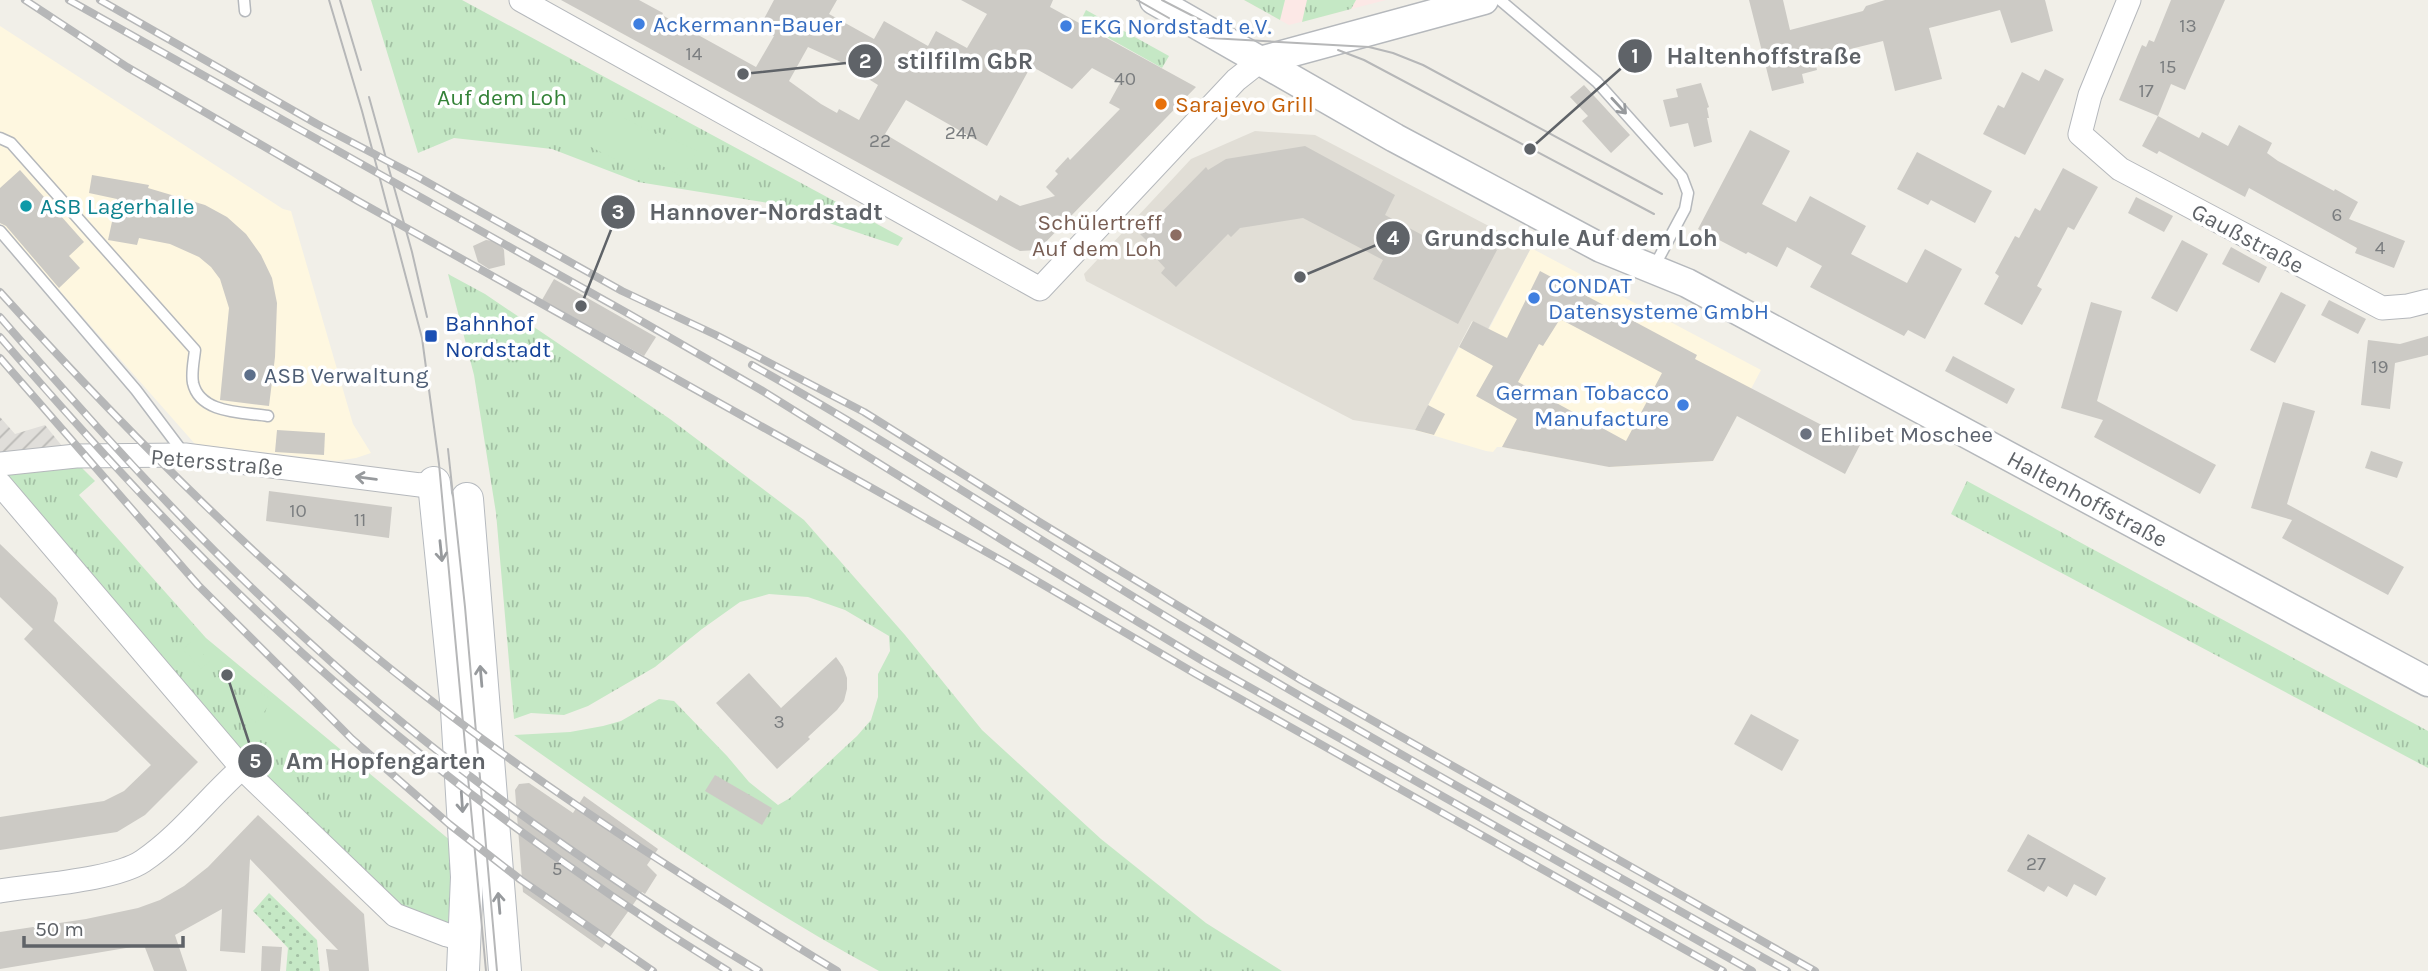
<svg xmlns="http://www.w3.org/2000/svg" width="2428" height="971" font-family="Karla,sans-serif">
<style>
.commercial{fill:#fef7e0}
.industrial{fill:url(#industrial-furrows)}
.education{fill:#e1ded6}
.medical{fill:#fce8e6}
.grass{fill:url(#grass-tufts)}
.garden{fill:url(#garden-dots)}
.pitch{fill:#c5e8c5}
.building{fill:#cccac5;fill-rule:evenodd}
.lines{fill:none;stroke-linecap:round;stroke-linejoin:round}
.service-casing{stroke:#b5b8bc;stroke-width:13}
.minor-casing{stroke:#b5b8bc;stroke-width:25}
.tertiary-casing{stroke:#b5b8bc;stroke-width:31}
.secondary-casing{stroke:#b6babf;stroke-width:34}
.service{stroke:#fff;stroke-width:10}
.minor{stroke:#fff;stroke-width:23}
.tertiary{stroke:#fff;stroke-width:28}
.secondary{stroke:#fff;stroke-width:32}
.tram{stroke:#b6b7b8;stroke-width:2}
.rail-casing{stroke:#b6b7b8;stroke-width:8}
.rail{stroke:#fff;stroke-width:5;stroke-dasharray:16;stroke-linecap:butt}
.oneway{stroke:#979a9d}
.shop-dot{fill:#3f7fe0;stroke:#fff;stroke-width:2.5}
.food-dot{fill:#e8710a;stroke:#fff;stroke-width:2.5}
.culture-dot{fill:#0f9aa8;stroke:#fff;stroke-width:2.5}
.education-dot{fill:#8d6e63;stroke:#fff;stroke-width:2.5}
.transit-dot{fill:#1a4fb4;stroke:#fff;stroke-width:2.5}
.service-dot{fill:#5c6f8a;stroke:#fff;stroke-width:2.5}
.worship-dot{fill:#6b7280;stroke:#fff;stroke-width:2.5}
.labels{text-anchor:middle;stroke-width:7;stroke-linejoin:round;paint-order:stroke}
.number-label{font-size:19px;fill:#7a7d7f}
.shop-label{font-size:23px;fill:#366cbe;stroke:#fff;text-anchor:start}
.park-label{font-size:23px;fill:#348238;stroke:#fff}
.food-label{font-size:23px;fill:#c56008;stroke:#fff;text-anchor:start}
.culture-label{font-size:23px;fill:#0d838f;stroke:#fff;text-anchor:start}
.education-label{font-size:23px;fill:#785e54;stroke:#fff;text-anchor:end}
.street-label{font-size:23px;fill:#5f6368;stroke:#fff}
.transit-label{font-size:23px;fill:#164399;stroke:#fff;text-anchor:start}
.service-label{font-size:23px;fill:#4e5e75;stroke:#fff;text-anchor:start}
.worship-label{font-size:23px;fill:#5b616d;stroke:#fff;text-anchor:start}
.leader{fill:none;stroke:#5f6368;stroke-width:2.5}
.callout-dot{fill:#5f6368;stroke:#fff;stroke-width:2.5}
.mark-label{font-size:21px;text-anchor:middle;font-weight:bold;fill:#fff}
.callout-label{font-size:24px;text-anchor:middle;font-weight:bold;fill:#5f6368;stroke:#fff;stroke-width:7;stroke-linejoin:round;paint-order:stroke}
</style>
<defs>
<pattern id="industrial-furrows" width="10" height="10" patternUnits="userSpaceOnUse" patternTransform="scale(1.75)"><rect width="10" height="10" fill="#e0deda"/><path d="M-1 1l2-2M0 10L10 0M9 11l2-2" fill="none" stroke="#b9b8b5"/></pattern>
<pattern id="grass-tufts" width="24" height="20" patternUnits="userSpaceOnUse" patternTransform="scale(1.75)"><rect width="24" height="20" fill="#c5e8c5"/><path d="M3 7l-1-3M5 7V3M7 7l1-3M15 17l-1-3M17 17v-4M19 17l1-3" fill="none" stroke="#a3c0a4"/></pattern>
<pattern id="garden-dots" width="8" height="8" patternUnits="userSpaceOnUse" patternTransform="scale(1.75)"><rect width="8" height="8" fill="#c5e8c5"/><path d="M2 2h.1M6 6h.1" fill="none" stroke="#a3c0a4" stroke-width="1.8" stroke-linecap="round"/></pattern>
</defs>
<rect width="100%" height="100%" fill="#f1efe8"/>
<g class="commercial">
<path d="M0,26L283,209L291,211L353,424L371,453L356,458L336,461L195,444L0,223Z"/>
<path d="M1531,248L1761,370L1713,461L1611,467L1502,447H1497L1493,452L1486,451L1415,430L1473,321L1489,329Z"/>
</g>
<path class="industrial" d="M0,417L15,434L45,425L71,457L0,464Z"/>
<path class="education" d="M1255,131L1315,135L1531,248L1488,329L1472,321L1415,430L1353,420L1086,281L1084,274L1191,159Z"/>
<path class="medical" d="M1244,0H1386L1289,25Z"/>
<g class="grass">
<path d="M371,0H462L903,238L898,246L769,203L638,182L552,149L454,138L418,153Z"/>
<path d="M1244,0H1285L1280,20Z"/>
<path d="M1307,0H1356L1351,9L1302,22Z"/>
<path d="M1086,10L1169,56L1162,68L1080,22Z"/>
<path d="M448,274L485,294L670,419L804,520L905,635L982,730L1101,839L1206,923L1282,971H879C752,902 632,818 514,735L570,732L603,726L621,721L659,699L674,701L727,756L749,782L778,805L790,798L857,736L871,720L878,697V674L890,651L889,636L845,610L808,597L769,594L740,602L702,629L655,667L588,706L564,715L531,713L514,719L496,513L474,375Z"/>
<path d="M71,457L95,481L79,495L206,638L451,841L452,875L447,935L395,915L242,768L0,484V464Z"/>
<path d="M1967,481L2428,731V768L1951,514Z"/>
</g>
<path class="garden" d="M269,893L317,940L320,971H286L288,948L253,911Z"/>
<g class="pitch">
<path d="M605,109L656,134L658,132L697,151L683,177L645,157L638,171L587,145Z"/>
<path d="M191,642L210,661L201,669L183,649Z"/>
<path d="M257,690L272,700L257,723L242,713Z"/>
<path d="M282,706L329,745L306,773L259,735Z"/>
</g>
<g class="building">
<path d="M561,0H639L663,13L662,15L756,67L774,36L759,28L774,0H837L829,14L874,39L884,21L928,46L936,31L967,48L987,14L961,0H1053L1050,7L1196,87L1038,250L1020,251ZM808,47L843,63L878,85L859,120L839,109L837,113L821,104L789,81ZM1031,66L1072,89L1092,68L1120,83L1109,103L1120,109L1070,160L1068,157L1055,171L1058,174L1046,187L1055,196L1020,206L1000,195L997,201L885,134L906,100L987,146Z"/>
<path d="M1749,0H1783L1790,30L1863,11L1866,6L1885,0H2045L2053,31L2011,43L2000,10L1929,28L1942,79L1895,91L1883,41L1814,58L1817,70L1802,74L1804,83L1772,91Z"/>
<path d="M2171,0H2225L2185,90L2171,84L2158,116L2199,138L2202,132L2228,146L2239,125L2272,143L2267,153L2278,161L2334,191L2335,189L2358,202L2349,219L2405,241L2394,268L2355,253L2357,248L2249,188L2245,197L2159,151L2157,154L2142,146L2158,116L2119,100L2142,45L2146,47L2149,40L2154,42Z"/>
<path d="M2045,69L2064,79L2025,155L1983,134L1998,105L2004,108L2022,72L2039,81Z"/>
<path d="M1701,83L1709,107L1707,108L1709,118H1707L1712,142L1694,147L1688,123L1670,127L1663,100L1678,97L1676,89Z"/>
<path d="M1584,85L1630,135L1611,153L1582,121L1588,116L1570,97Z"/>
<path d="M1750,130L1790,151L1762,204L1796,222L1810,196L1866,226L1851,254L1907,283L1925,249L1962,269L1925,339L1908,330L1904,336L1810,287L1822,266L1787,247L1777,267L1748,252L1746,254L1698,229Z"/>
<path d="M1305,146L1395,195L1385,215L1439,244L1445,233L1460,241L1464,233L1497,250L1458,324L1373,279L1383,260L1303,218L1240,228L1231,237L1228,234L1176,287L1161,273L1165,268L1154,256L1158,252L1140,234L1206,167L1208,170L1226,159Z"/>
<path d="M1917,152L1992,191L1975,223L1931,200L1928,205L1897,189Z"/>
<path d="M2063,168L2098,187L2074,230L2068,227L2037,286L2042,289L2022,325L1984,304L1999,276L1995,273L2015,236L2019,238L2035,208L2040,211Z"/>
<path d="M20,170L84,242L69,256L80,268L59,288L6,226L0,223V188Z"/>
<path d="M92,175L149,185L148,188L205,205L227,217L246,234L261,255L272,278L277,303L275,357L269,406L220,400L229,308L220,279L211,267L199,257L170,244L139,238L137,245L108,240L117,199L89,193Z"/>
<path d="M2136,197L2173,216L2164,232L2128,213Z"/>
<path d="M486,240L494,241L501,245L504,250L505,265L489,269L478,262L473,246Z"/>
<path d="M2182,240L2208,254L2177,312L2151,298Z"/>
<path d="M2231,247L2267,267L2259,283L2222,264Z"/>
<path d="M1540,271L1697,355L1695,359L1860,445L1845,474L1737,416L1713,461L1609,467L1502,447L1517,419L1476,396L1493,366L1459,347L1473,321L1507,338ZM1560,319L1662,373L1626,441L1518,382L1539,344L1543,346Z"/>
<path d="M554,279L656,337L644,356L542,300Z"/>
<path d="M2281,292L2306,305L2275,363L2250,350Z"/>
<path d="M2329,300L2366,319L2358,334L2321,315Z"/>
<path d="M2091,302L2122,311L2097,401L2216,465L2200,494L2094,437L2103,420L2061,408Z"/>
<path d="M2428,336V355L2395,363L2390,409L2361,405L2368,340L2400,344Z"/>
<path d="M1953,356L2015,389L2007,404L1945,371Z"/>
<path d="M2283,402L2315,411L2287,504L2404,567L2388,595L2282,538L2292,520L2251,508Z"/>
<path d="M1428,405L1445,414L1434,435L1415,430Z"/>
<path d="M277,430L325,433L324,455L275,452Z"/>
<path d="M2371,451L2403,462L2397,478L2365,468Z"/>
<path d="M269,491L392,507L389,538L266,521Z"/>
<path d="M0,544L56,598L58,603L54,621L198,762L145,815L117,832L0,850V817L104,801L124,791L151,765L24,639L33,629L0,597Z"/>
<path d="M836,657L843,667L847,678V689L844,701L837,710L808,737L810,739L777,769L716,703L749,673L781,708Z"/>
<path d="M1751,714L1799,740L1782,771L1734,744Z"/>
<path d="M715,775L772,808L762,825L705,791Z"/>
<path d="M529,783L573,813L584,796L658,849L647,865L657,875L645,894L642,892L602,948L523,892L515,790L519,784Z"/>
<path d="M258,815L364,914L369,971H329L326,949L338,950L250,859L245,953L220,951L222,909L175,935L187,971H154L144,945L0,969V932L86,919L138,908L160,900L184,886L208,867Z"/>
<path d="M2028,834L2106,878L2096,896L2074,884L2067,897L2048,886L2044,892L2007,871Z"/>
<path d="M262,946L282,947L280,971H261Z"/>
</g>
<g class="lines">
<defs>
<g id="service">
<path d="M244,0L245,11"/>
<path d="M1500,0L1597,82L1682,177L1688,193L1685,209L1654,267"/>
<path d="M0,138L11,143L195,350C194,360 191,373 193,383C200,414 243,412 268,416"/>
<path d="M0,231L136,390L185,455"/>
</g>
<g id="minor">
<path d="M521,0L1040,289L1236,80L1260,61"/>
<path d="M2129,0L2090,95L2080,134L2120,169L2382,308L2408,306L2428,301"/>
<path d="M0,464L76,456L185,455L420,485L434,483"/>
<path d="M0,484L242,768L395,915L447,935L466,940"/>
<path d="M0,891C36,885 115,880 143,861C181,835 208,798 242,768"/>
</g>
<g id="tertiary">
<path id="s1" d="M1154,0L1395,138L1601,248L1687,283L2428,682"/>
<path d="M1260,61L1484,0"/>
</g>
<g id="secondary">
<path d="M434,483L457,710L467,877L463,971"/>
<path d="M467,499L505,971"/>
</g>
</defs>
<use href="#service" class="service-casing"/>
<use href="#minor" class="minor-casing"/>
<use href="#tertiary" class="tertiary-casing"/>
<use href="#secondary" class="secondary-casing"/>
<use href="#service" class="service"/>
<use href="#minor" class="minor"/>
<use href="#tertiary" class="tertiary"/>
<use href="#secondary" class="secondary"/>
<g class="tram">
<path d="M329,0L362,111L422,338L439,464L486,971"/>
<path d="M340,0L361,70"/>
<path d="M1137,0L1183,26L1210,38L1369,47L1393,53L1423,65L1662,194"/>
<path d="M1162,0L1228,34"/>
<path d="M1338,50L1364,60L1654,214"/>
<path d="M369,97L412,252L427,317"/>
<path d="M448,449L465,607L497,971"/>
</g>
<defs>
<g id="rail">
<path d="M25,0L127,67L358,201L1006,563L1196,674L1723,971"/>
<path d="M69,0L629,314L761,390L1015,548L1203,661L1752,971"/>
<path d="M100,0L317,124L418,177L622,291L716,335L864,412L1041,523L1301,680L1815,971"/>
<path d="M0,292C103,406 211,517 328,617C485,752 661,864 837,971"/>
<path d="M0,317C111,445 226,571 354,682C479,790 617,886 759,971"/>
<path d="M0,337C84,434 169,528 261,615C404,750 561,868 728,971"/>
<path d="M0,358L198,585L352,739L449,824L521,880L653,971"/>
<path d="M752,365C900,448 1040,541 1185,628C1383,747 1586,858 1787,971"/>
</g>
</defs>
<use href="#rail" class="rail-casing"/>
<use href="#rail" class="rail"/>
</g>
<defs><path id="oneway-shaft" d="M-6 0H5M1.5-3L5.5 0L1.5 3" fill="none" stroke-width="1.6" stroke-linecap="round" stroke-linejoin="round" transform="scale(1.75)"/></defs>
<g class="oneway">
<use href="#oneway-shaft" transform="translate(1619 106) rotate(47)"/>
<use href="#oneway-shaft" transform="translate(366 478) rotate(-173)"/>
<use href="#oneway-shaft" transform="translate(441 551) rotate(84)"/>
<use href="#oneway-shaft" transform="translate(481 676) rotate(-95)"/>
<use href="#oneway-shaft" transform="translate(462 802) rotate(86)"/>
<use href="#oneway-shaft" transform="translate(499 903) rotate(-95)"/>
</g>
<g class="shop-dot">
<circle cx="639" cy="24" r="7"/>
<circle cx="1066" cy="26" r="7"/>
<circle cx="1534" cy="298" r="7"/>
<circle cx="1683" cy="405" r="7"/>
</g>
<circle class="food-dot" cx="1161" cy="104" r="7"/>
<circle class="culture-dot" cx="26" cy="206" r="7"/>
<circle class="education-dot" cx="1176" cy="235" r="7"/>
<rect class="transit-dot" x="424" y="329" width="14" height="14" rx="3.5"/>
<circle class="service-dot" cx="250" cy="375" r="7"/>
<circle class="worship-dot" cx="1806" cy="434" r="7"/>
<g class="labels">
<g class="number-label">
<text x="2188" y="32">13</text>
<text x="694" y="60">14</text>
<text x="2168" y="73">15</text>
<text x="1125" y="85">40</text>
<text x="2146" y="97">17</text>
<text x="961" y="139">24A</text>
<text x="880" y="147">22</text>
<text x="2337" y="221">6</text>
<text x="2380" y="254">4</text>
<text x="2380" y="373">19</text>
<text x="298" y="517">10</text>
<text x="360" y="526">11</text>
<text x="779" y="728">3</text>
<text x="2036" y="870">27</text>
<text x="557" y="875">5</text>
</g>
<g class="shop-label">
<text x="653" y="32">Ackermann-Bauer</text>
<text x="1080" y="34">EKG Nordstadt e.V.</text>
<text x="1548" y="293">CONDAT<tspan x="1548" dy="26">Datensysteme GmbH</tspan></text>
<text x="1669" y="400" text-anchor="end">German Tobacco<tspan x="1669" dy="26">Manufacture</tspan></text>
</g>
<g class="park-label">
<text x="502" y="105">Auf dem Loh</text>
</g>
<g class="food-label">
<text x="1175" y="112">Sarajevo Grill</text>
</g>
<g class="culture-label">
<text x="40" y="214">ASB Lagerhalle</text>
</g>
<g class="education-label">
<text x="1162" y="230">Schülertreff<tspan x="1162" dy="26">Auf dem Loh</tspan></text>
</g>
<g class="street-label">
<text transform="translate(2248 238) rotate(28)" y="8">Gaußstraße</text>
<text transform="translate(217 462) rotate(5)" y="8">Petersstraße</text>
<text dy="8" stroke="none"><textPath href="#s1" startOffset="1059">Haltenhoffstraße</textPath></text>
</g>
<g class="transit-label">
<text x="445" y="331">Bahnhof<tspan x="445" dy="26">Nordstadt</tspan></text>
</g>
<g class="service-label">
<text x="264" y="383">ASB Verwaltung</text>
</g>
<g class="worship-label">
<text x="1820" y="442">Ehlibet Moschee</text>
</g>
</g>
<path class="leader" d="M1530 149L1635 56M743 74L865 61M581 306L618 212M1300 277L1393 238M227 675L255 761"/>
<g class="callout-dot">
<circle cx="1530" cy="149" r="7"/>
<circle cx="743" cy="74" r="7"/>
<circle cx="581" cy="306" r="7"/>
<circle cx="1300" cy="277" r="7"/>
<circle cx="227" cy="675" r="7"/>
<circle cx="1635" cy="56" r="18"/>
<circle cx="865" cy="61" r="18"/>
<circle cx="618" cy="212" r="18"/>
<circle cx="1393" cy="238" r="18"/>
<circle cx="255" cy="761" r="18"/>
</g>
<g class="mark-label">
<text x="1635" y="63">1</text>
<text x="865" y="68">2</text>
<text x="618" y="219">3</text>
<text x="1393" y="245">4</text>
<text x="255" y="768">5</text>
</g>
<g class="callout-label">
<text x="1764" y="64">Haltenhoffstraße</text>
<text x="965" y="69">stilfilm GbR</text>
<text x="766" y="220">Hannover-Nordstadt</text>
<text x="1571" y="246">Grundschule Auf dem Loh</text>
<text x="386" y="769">Am Hopfengarten</text>
</g>
<path d="M24 936v10h159v-10" fill="none" stroke="#5f6368" stroke-width="3.5"/>
<text x="35" y="936" font-size="21" fill="#5f6368" stroke="#ffffff" stroke-width="5" paint-order="stroke">50 m</text>
</svg>
